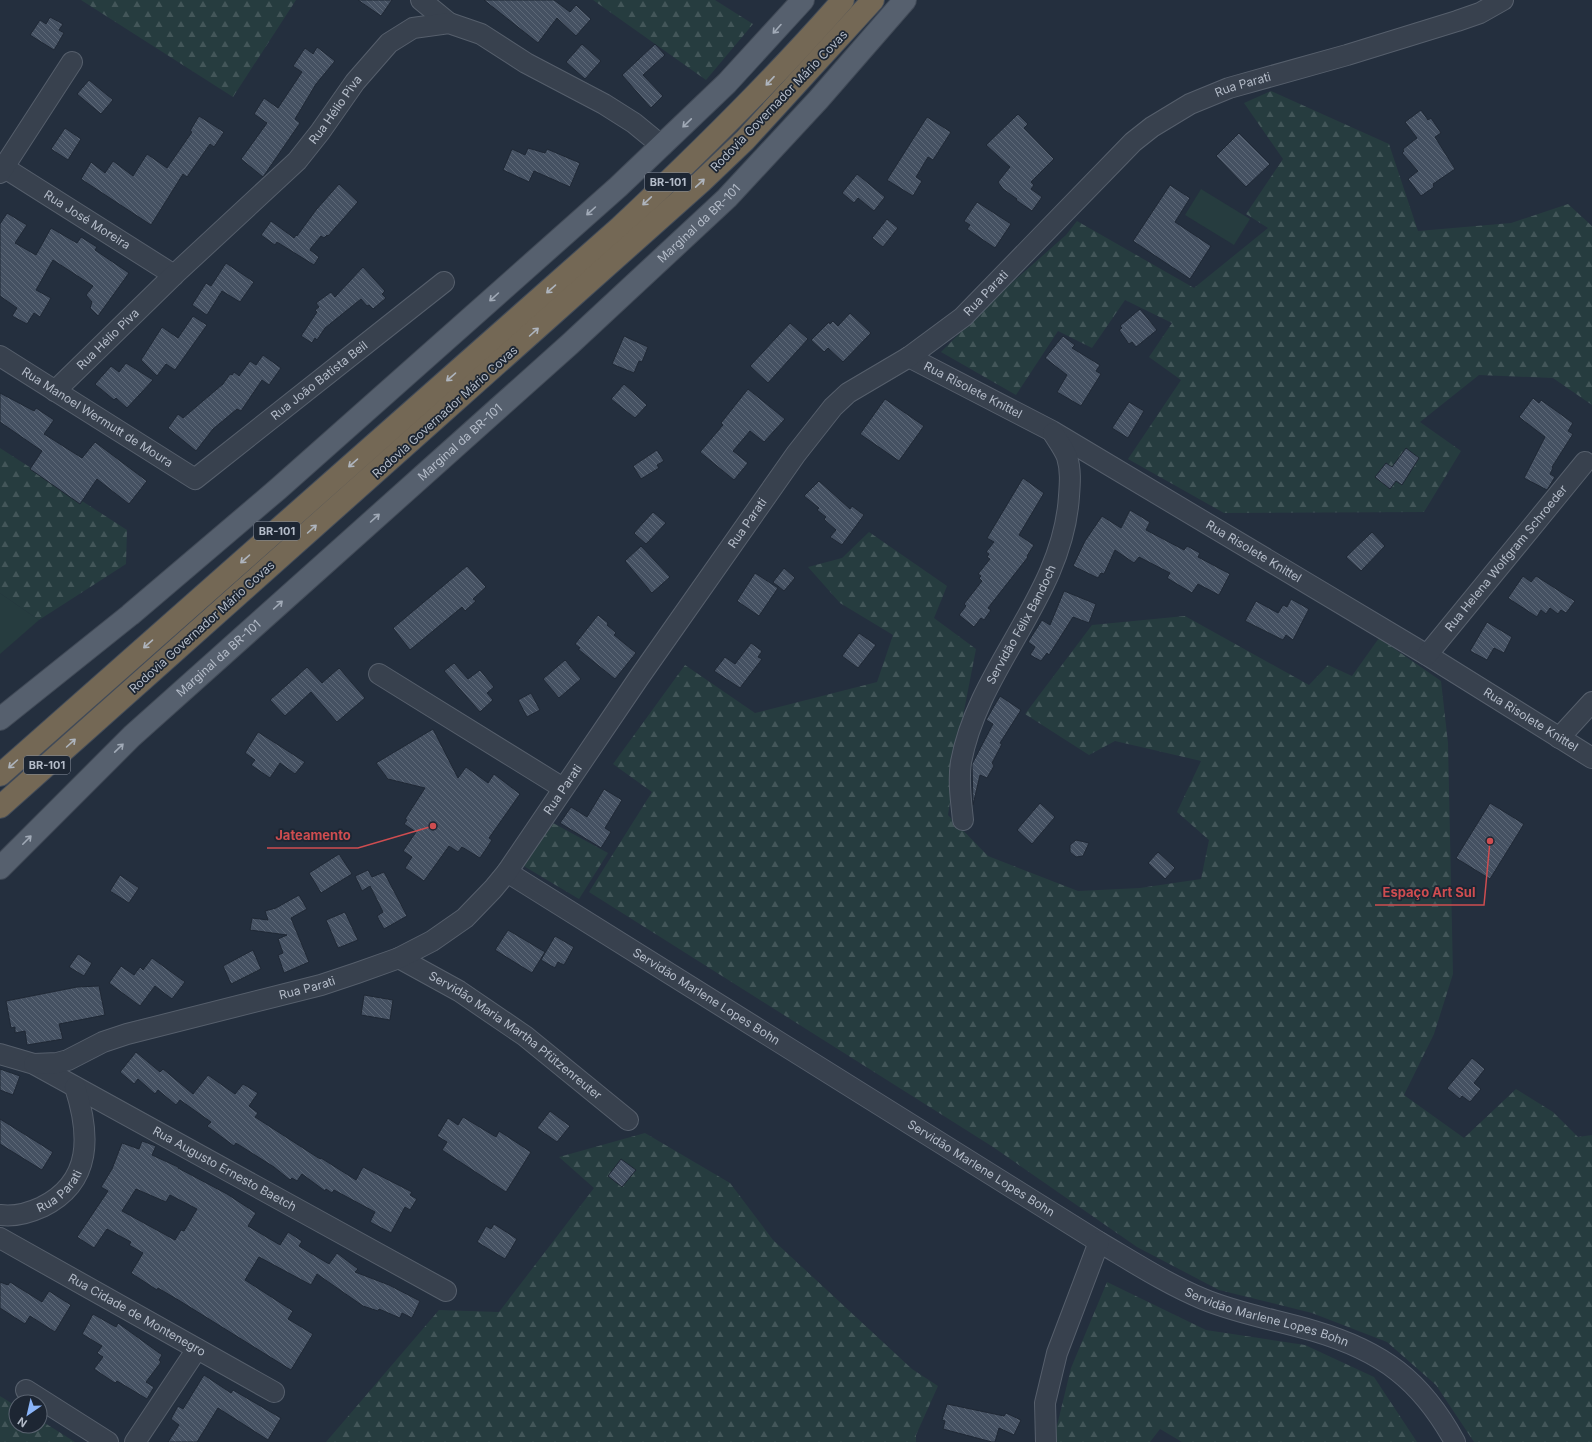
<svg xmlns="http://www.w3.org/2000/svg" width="1592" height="1442" font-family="Inter,sans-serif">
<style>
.green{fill:#263c3f}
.forest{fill:url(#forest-firs)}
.building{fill:url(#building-back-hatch);stroke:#1f2835;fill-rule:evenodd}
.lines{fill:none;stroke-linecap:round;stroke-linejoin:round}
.minor-casing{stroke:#565f6c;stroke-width:22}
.major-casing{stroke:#414a57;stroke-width:24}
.highway-casing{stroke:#434c59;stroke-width:24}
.minor{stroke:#38414e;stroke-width:20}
.major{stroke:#56606e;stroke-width:22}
.highway{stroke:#746855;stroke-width:22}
.oneway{stroke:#a1aab7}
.oneway2{stroke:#aeb4bd}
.labels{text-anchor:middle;stroke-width:3.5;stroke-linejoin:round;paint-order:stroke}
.shield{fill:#1d2633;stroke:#878f9c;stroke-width:1}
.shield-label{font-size:11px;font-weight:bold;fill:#b4bcc9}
.street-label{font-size:12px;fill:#b4bcc9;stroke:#1d2633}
.leader{fill:none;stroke:#ce4d50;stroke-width:1.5}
.callout-dot{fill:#ce4d50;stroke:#1d2633;stroke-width:1.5}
.callout-label{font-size:13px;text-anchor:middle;font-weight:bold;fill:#ce4d50;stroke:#1d2633;stroke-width:3.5;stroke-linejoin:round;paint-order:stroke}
</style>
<defs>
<pattern id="forest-firs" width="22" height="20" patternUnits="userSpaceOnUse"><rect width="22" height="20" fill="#263c3f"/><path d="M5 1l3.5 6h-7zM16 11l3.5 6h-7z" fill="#435659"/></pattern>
<pattern id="building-back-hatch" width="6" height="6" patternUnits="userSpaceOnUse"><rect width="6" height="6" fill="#455162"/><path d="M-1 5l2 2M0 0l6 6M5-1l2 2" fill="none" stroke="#5d6877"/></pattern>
</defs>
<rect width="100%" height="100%" fill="#242f3e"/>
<g class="green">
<path d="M1201,189L1250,219L1234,245L1185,215Z"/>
<path d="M0,593L39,620L0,654Z"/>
</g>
<g class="forest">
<path d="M81,0H296L233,97Z"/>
<path d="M593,0H715L753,24L706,80Z"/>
<path d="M1271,91L1389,144L1418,231L1511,223L1568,204L1592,226V405L1553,378L1479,375L1420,422L1461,451L1424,512L1224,513L1128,459L1181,380L1149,357L1172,323L1125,300L1092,348L1058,331L1016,395L941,352L998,295L1066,235L1077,221L1194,288L1268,228L1246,214L1283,159L1244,103Z"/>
<path d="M0,448L127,530L126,564L39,620L0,593Z"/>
<path d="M869,532L947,586L934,618L976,649L963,716L948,815L988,856L1078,891L1140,888L1201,879L1209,840L1177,812L1201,761L1115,741L1089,755L1025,714L1092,625L1185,616L1309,685L1328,665L1352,676L1379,638L1441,681L1448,743L1453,974L1434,1034L1404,1095L1464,1138L1516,1089L1553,1112L1578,1137L1592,1135V1442H1474L1436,1385L1387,1342L1312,1313L1219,1290L1137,1247L993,1147L589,892L652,792L613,764L685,665L755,713L877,682L893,635L840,603L808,567L842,558Z"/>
<path d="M553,823L608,853L579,899L522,865Z"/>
<path d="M645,1133L730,1183L773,1240L912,1369L938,1386L916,1435V1442H326L439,1310L499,1312L594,1188L559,1157Z"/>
<path d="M1107,1282L1206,1330L1305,1345L1374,1377L1417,1442H1182L1160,1429L1150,1442H1053L1071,1368Z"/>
<path d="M0,1396L16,1406V1426H40V1420L75,1442H0Z"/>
</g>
<g class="building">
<path d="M358,0H392L381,16Z"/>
<path d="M484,0H554L570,12L576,5L591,19L576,36L557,18L538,43Z"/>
<path d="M50,17L63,24L59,30L64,33L54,50L30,35L40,20L46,24Z"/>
<path d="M582,44L601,61L585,79L566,62Z"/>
<path d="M655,44L665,55L643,75L663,96L651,108L622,75Z"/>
<path d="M317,47L335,61L316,84L295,119L300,123L263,177L241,159L267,123L254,114L264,98L278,108L302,72L293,66L305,48L313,54Z"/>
<path d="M89,80L113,100L101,114L77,94Z"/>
<path d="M1421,110L1428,120L1431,118L1441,133L1435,137L1455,169L1433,184L1434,187L1421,196L1408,179L1418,171L1402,153L1404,151L1403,149L1417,138L1405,122Z"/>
<path d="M1018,114L1028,124L1024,128L1054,159L1031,182L1034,185L1031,189L1042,197L1032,211L1016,200L1017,199L1003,189L998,182L1010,167L986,145Z"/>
<path d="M199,116L224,132L214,147L210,144L187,177L183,174L151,225L81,179L91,162L105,173L113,161L133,176L147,154L167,168L192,132L190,131Z"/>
<path d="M927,117L951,132L933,160L928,157L916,177L922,181L913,196L887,180Z"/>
<path d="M65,128L81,139L68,160L51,149Z"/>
<path d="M1239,133L1270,164L1246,187L1216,156Z"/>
<path d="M528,148L545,153L547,149L580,163L570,187L534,171L529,182L503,170L512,149L525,155Z"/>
<path d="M857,174L885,197L874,211L858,198L854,203L842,193Z"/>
<path d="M339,184L358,202L328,236L327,235L324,238L321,236L311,248L310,250L319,257L314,265L277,242L275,245L261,235L271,221L294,238L296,235L297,236L316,210Z"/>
<path d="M1170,185L1190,198L1175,222L1211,246L1190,279L1133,241Z"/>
<path d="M977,202L1011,224L995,248L967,229L970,225L964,221Z"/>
<path d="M7,213L27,225L15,243L36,255L51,228L77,243L81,237L97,247L95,250L129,273L98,316L90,308L92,302L86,295L93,286L53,260L36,290L51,298L40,317L34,313L27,324L12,316L17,308L0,296V224Z"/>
<path d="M887,219L898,228L883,247L872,238Z"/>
<path d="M226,263L254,282L240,302L222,291L207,315L192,305L206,283L211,286Z"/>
<path d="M363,267L385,291L382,294L386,298L373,309L369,305L367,306L361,299L325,328L317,340L315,338L312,343L301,336L317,312L315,310L319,307L316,303L331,292L335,297Z"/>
<path d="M1140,309L1157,330L1136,347L1132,342L1129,344L1119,330L1122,328L1120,326Z"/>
<path d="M850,313L871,333L843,362L828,348L824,352L811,340L829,322L830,324L833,321L838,326Z"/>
<path d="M193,316L207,325L175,370L166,364L157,376L141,360L162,327L178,338Z"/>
<path d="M790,323L808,339L768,383L750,366Z"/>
<path d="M624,336L648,347L642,362L639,361L634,373L612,364Z"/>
<path d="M1063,336L1075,345L1072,348L1100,365L1096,371L1101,374L1081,406L1057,392L1067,375L1045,358Z"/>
<path d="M263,355L281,368L269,385L262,380L241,411L237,409L213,429L196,451L168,428L178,414L183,418L223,384L230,374L232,375L234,372L239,376L250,361L256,365Z"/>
<path d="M126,363L153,380L127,408L116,398L114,400L95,384L111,366L119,372Z"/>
<path d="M624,384L647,405L635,418L611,399Z"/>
<path d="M748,389L785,419L764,442L750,431L733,451L748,463L734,480L700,452L723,425L721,423Z"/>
<path d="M0,393L34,411L36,408L54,420L44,434L82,458L95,442L147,481L129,504L97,479L80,504L30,469L42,451L0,422Z"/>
<path d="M1533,398L1539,403L1541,400L1573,423L1568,431L1573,434L1552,467L1553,468L1550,474L1555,477L1547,490L1524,478L1545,437L1519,417Z"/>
<path d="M885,399L924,426L899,461L860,434Z"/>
<path d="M1129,402L1144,411L1128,438L1112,428Z"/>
<path d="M1406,448L1419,458L1402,485L1396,481L1390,489L1375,477L1386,463L1392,467Z"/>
<path d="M657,450L664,461L657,465L659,468L641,479L633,466Z"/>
<path d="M1023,478L1044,493L1019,535L1034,545L1027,556L1028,557L988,608L991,610L984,620L981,618L974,627L959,615L966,606L964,604L982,581L979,578L981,576L978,574L990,559L987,557L989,554L986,552L994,542L987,538Z"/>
<path d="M819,481L850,509L852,506L864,515L842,545L830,537L836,530L824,519L826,517L817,510L819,508L804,496Z"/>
<path d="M1130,510L1150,522L1146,530L1184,550L1187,546L1200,553L1198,557L1230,574L1219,595L1198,584L1192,593L1167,578L1170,573L1139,557L1134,563L1115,550L1104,574L1101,573L1098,578L1073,566L1085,541L1102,516L1121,528Z"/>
<path d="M653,512L666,523L646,544L634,533Z"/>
<path d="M1372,532L1385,546L1361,571L1346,557Z"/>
<path d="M641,546L670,577L652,593L625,561Z"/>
<path d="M467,566L486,587L473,599L476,601L465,611L462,607L410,650L393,628Z"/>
<path d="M784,568L795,578L784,591L773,582Z"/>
<path d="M755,573L778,588L759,616L737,601Z"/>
<path d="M1523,576L1531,582L1536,576L1575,601L1566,613L1561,610L1558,614L1550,608L1546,614L1541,610L1537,617L1508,598Z"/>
<path d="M1064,591L1096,604L1089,623L1073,617L1049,655L1047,653L1041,661L1030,655L1035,647L1028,642L1042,620L1050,625Z"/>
<path d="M1291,599L1309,609L1293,640L1286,635L1283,640L1245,621L1256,601L1278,613L1283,605L1287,607Z"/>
<path d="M598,615L608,623L607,625L616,633L614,635L636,653L615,679L578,649L580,648L575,644Z"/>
<path d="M1487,622L1512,637L1504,653L1494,648L1487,660L1470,651Z"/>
<path d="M859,633L876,645L858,668L842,656Z"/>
<path d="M751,643L762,651L758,657L762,659L740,688L714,671L725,657L735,664Z"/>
<path d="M565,660L581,679L559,698L543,679Z"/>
<path d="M454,663L468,679L480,670L494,687L487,693L493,700L480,712L444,671Z"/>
<path d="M307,667L322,683L339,668L365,698L337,722L311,692L285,716L270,700Z"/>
<path d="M531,693L540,710L527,717L518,700Z"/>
<path d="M1000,696L1021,710L1000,743L1002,744L992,763L994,766L987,778L980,775L973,805L972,764L993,724L986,720Z"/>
<path d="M433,729L458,778L466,767L488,783L494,774L520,794L489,838L492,840L480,858L462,847L458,852L449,846L424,881L405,868L412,857L403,851L416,832L404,824L407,820L405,819L425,788L388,779L376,763Z"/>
<path d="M258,732L305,762L295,774L280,763L270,778L251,765L255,760L245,753Z"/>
<path d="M604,789L622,800L605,828L611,832L601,848L560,823L571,807L587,817Z"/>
<path d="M1040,803L1055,817L1032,844L1017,830Z"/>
<path d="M1490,803L1524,824L1490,879L1456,858Z"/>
<path d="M1076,840L1089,843L1083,856L1076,857L1070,852V845Z"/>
<path d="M1158,852L1175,868L1165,879L1148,863Z"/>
<path d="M339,854L352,874L321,893L309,873Z"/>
<path d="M368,870L372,877L384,872L407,916L384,929L377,916L383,912L370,886L362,891L355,876Z"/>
<path d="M120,875L139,888L129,903L110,891Z"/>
<path d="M299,895L307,909L291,918L309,962L284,973L278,955L283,953L278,939L287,935L250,930L252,918L268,920L265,911L276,908Z"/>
<path d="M345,912L358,940L338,948L326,920Z"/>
<path d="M508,930L545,952L532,973L495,950Z"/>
<path d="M555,936L574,947L564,965L558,962L555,968L541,960Z"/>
<path d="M253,950L261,969L231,984L223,966Z"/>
<path d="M78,954L92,963L84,976L69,967Z"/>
<path d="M152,958L185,982L172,999L155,986L140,1006L109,983L121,966L134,975L140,967L143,970Z"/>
<path d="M99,986L105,1015L59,1024L63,1039L27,1045L25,1031L15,1033V1027L11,1028L6,1001L77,987Z"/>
<path d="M364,995L393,1000L390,1020L361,1015Z"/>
<path d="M136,1052L160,1072L163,1069L193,1094L208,1075L235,1094L243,1084L258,1093L249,1106L258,1113L255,1117L320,1159L321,1158L356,1180L363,1167L412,1192L410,1195L417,1199L410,1210L405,1207L391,1233L370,1222L375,1212L334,1190L332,1193L326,1189L325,1191L302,1174L297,1181L292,1178L290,1180L274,1167L236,1143L234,1146L207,1126L211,1122L180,1100L176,1105L158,1090L155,1094L138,1079L134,1084L120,1072Z"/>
<path d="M1472,1058L1485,1069L1474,1083L1481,1089L1470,1102L1462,1096L1460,1099L1447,1088Z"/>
<path d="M0,1069L20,1076L13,1095L0,1090Z"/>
<path d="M550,1111L570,1126L557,1142L537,1128Z"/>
<path d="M463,1117L496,1137L499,1131L531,1152L506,1192L442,1150L447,1142L437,1136L448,1118L458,1125Z"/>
<path d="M0,1119L53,1152L42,1170L0,1144Z"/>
<path d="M142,1141L156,1146L152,1155L178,1167V1168L227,1194L256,1213L248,1226L280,1245L288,1232L302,1241L299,1246L329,1264L337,1253L358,1269L355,1272L389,1285L420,1301L412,1318L402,1313L400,1318L379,1309L378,1311L363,1306L317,1274L311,1285L259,1257L245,1280L293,1311L288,1319L313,1334L291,1370L180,1301L158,1288L157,1290L131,1273L143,1253L129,1245L131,1242L107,1229L94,1248L77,1237L108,1191L101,1187L112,1169L122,1143L139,1149ZM136,1189L166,1202L170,1195L197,1209L184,1231L181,1230L175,1240L122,1211Z"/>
<path d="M621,1159L636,1170L622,1187L608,1176Z"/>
<path d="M494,1224L517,1239L505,1259L477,1242L486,1226L491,1229Z"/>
<path d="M0,1282L8,1285L10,1282L42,1302L49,1291L71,1305L55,1332L30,1316L25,1324L0,1308Z"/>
<path d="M93,1314L116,1327L118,1323L162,1355L159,1360L161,1362L146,1382L154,1387L147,1399L117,1381L115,1383L94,1369L103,1357L97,1353L102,1346L82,1334Z"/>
<path d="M204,1375L231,1393L233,1390L281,1418L268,1440L218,1408L197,1442H168L179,1425L171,1419L178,1406L183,1409Z"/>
<path d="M947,1404L1004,1416L1006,1413L1021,1420L1014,1435L999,1428L995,1442H992L943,1429L945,1421L942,1420Z"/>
</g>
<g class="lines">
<defs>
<g id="minor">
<path d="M421,0L449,23"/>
<path id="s1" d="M0,165L174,275"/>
<path d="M0,173L72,62"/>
<path id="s2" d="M0,356L195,479L444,282"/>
<path id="s3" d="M909,357L1052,431L1427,655L1592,758"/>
<path id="s4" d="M55,391L174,275L297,161L320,132L355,82L389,43L413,28L449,23L481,34L526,63L604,104L634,123L662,146"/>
<path id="s5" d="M1427,655L1585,462"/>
<path d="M379,674L563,788"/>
<path d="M1559,738L1592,702"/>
<path id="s6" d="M963,820C961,801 958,781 961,762C979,666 1063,596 1069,496C1070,483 1071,470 1067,457C1064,449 1058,441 1053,433"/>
<path id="s7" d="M507,872L1099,1242C1133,1262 1167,1284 1203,1299C1239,1314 1277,1320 1314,1331C1382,1351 1421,1380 1455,1442"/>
<path id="s8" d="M399,958L459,991L525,1036L628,1120"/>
<path id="s9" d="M0,1054L34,1064L446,1291"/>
<path id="s10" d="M34,1064L57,1063L68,1060L103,1042L127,1034L321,985L357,973L399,958L432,941L465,918L493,889L507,872L638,679L796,454L833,407L848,393L909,357L963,317L1133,142L1152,127L1190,104L1229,88L1347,55L1457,21L1480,13L1503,0"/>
<path id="s11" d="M0,1215C14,1217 29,1213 42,1207C93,1182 90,1134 75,1087"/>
<path id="s12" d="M0,1238L274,1392"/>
<path d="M26,1390L108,1442"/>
<path d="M135,1442L197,1349"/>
<path d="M1046,1442L1045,1403L1057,1353L1099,1242"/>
</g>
<g id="major">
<path d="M0,719L130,615L278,489L618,187L727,83L803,0"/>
<path id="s13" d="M0,868L132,736L570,344L727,198L818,100L905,0"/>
</g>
<g id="highway">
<path d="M0,775L619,228C697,155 773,80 843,0"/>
<path d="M0,807L701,182L745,140L873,0"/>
</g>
</defs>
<use href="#minor" class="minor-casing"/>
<use href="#major" class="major-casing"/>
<use href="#highway" class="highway-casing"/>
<use href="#minor" class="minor"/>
<use href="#major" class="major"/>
<use href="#highway" class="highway"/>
</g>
<defs><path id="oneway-shaft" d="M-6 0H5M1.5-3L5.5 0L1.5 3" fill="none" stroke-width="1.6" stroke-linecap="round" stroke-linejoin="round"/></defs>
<g class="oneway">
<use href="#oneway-shaft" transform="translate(777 29) rotate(132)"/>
<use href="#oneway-shaft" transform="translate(687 123) rotate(136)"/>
<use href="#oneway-shaft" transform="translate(591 211) rotate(138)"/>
<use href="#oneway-shaft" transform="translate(494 297) rotate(138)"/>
<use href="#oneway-shaft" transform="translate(375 518) rotate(-42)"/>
<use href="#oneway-shaft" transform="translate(278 605) rotate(-42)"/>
<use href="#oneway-shaft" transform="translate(119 748) rotate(-44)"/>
<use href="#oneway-shaft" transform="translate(27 840) rotate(-45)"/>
</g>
<g class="oneway2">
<use href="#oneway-shaft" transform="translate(770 81) rotate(133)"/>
<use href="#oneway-shaft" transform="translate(700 183) rotate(-43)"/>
<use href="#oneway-shaft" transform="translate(647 201) rotate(137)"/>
<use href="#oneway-shaft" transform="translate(551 289) rotate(139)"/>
<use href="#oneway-shaft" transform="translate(534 332) rotate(-42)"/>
<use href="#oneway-shaft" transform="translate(451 377) rotate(139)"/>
<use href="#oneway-shaft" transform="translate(353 463) rotate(139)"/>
<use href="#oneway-shaft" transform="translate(312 529) rotate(-42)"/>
<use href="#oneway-shaft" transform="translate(245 559) rotate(139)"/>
<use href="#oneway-shaft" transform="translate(148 644) rotate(139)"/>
<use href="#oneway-shaft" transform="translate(71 743) rotate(-42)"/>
<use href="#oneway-shaft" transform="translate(13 764) rotate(138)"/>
</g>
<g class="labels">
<g class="shield">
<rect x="645" y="173" width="46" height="18" rx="3"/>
<rect x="254" y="522" width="46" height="18" rx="3"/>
<rect x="24" y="756" width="46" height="18" rx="3"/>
</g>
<g class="shield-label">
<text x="668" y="186">BR-101</text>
<text x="277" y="535">BR-101</text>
<text x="47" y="769">BR-101</text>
</g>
<g class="street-label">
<text dy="4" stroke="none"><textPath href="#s10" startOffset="1617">Rua Parati</textPath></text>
<text transform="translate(779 101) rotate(-46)" y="4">Rodovia Governador Mário Covas</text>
<text dy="4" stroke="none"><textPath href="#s4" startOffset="398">Rua Hélio Piva</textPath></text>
<text dy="4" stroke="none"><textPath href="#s1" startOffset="103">Rua José Moreira</textPath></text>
<text dy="4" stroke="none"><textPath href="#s13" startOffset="951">Marginal da BR-101</textPath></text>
<text dy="4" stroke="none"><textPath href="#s10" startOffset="1281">Rua Parati</textPath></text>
<text dy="4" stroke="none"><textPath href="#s4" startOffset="74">Rua Hélio Piva</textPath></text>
<text dy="4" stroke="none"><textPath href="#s2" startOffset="389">Rua João Batista Beil</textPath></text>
<text dy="4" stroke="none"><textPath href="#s3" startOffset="72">Rua Risolete Knittel</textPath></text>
<text transform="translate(445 412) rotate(-42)" y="4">Rodovia Governador Mário Covas</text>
<text dy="4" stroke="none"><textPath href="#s2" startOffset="115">Rua Manoel Wermutt de Moura</textPath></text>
<text dy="4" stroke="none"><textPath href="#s13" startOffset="627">Marginal da BR-101</textPath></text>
<text dy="4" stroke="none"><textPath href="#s10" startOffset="945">Rua Parati</textPath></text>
<text dy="4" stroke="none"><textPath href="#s3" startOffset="396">Rua Risolete Knittel</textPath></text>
<text dy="4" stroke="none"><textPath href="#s5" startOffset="125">Rua Helena Wolfgram Schroeder</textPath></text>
<text dy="4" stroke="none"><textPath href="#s6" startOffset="209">Servidão Félix Bandoch</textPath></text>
<text transform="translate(202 627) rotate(-42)" y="4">Rodovia Governador Mário Covas</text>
<text dy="4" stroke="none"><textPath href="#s13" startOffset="303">Marginal da BR-101</textPath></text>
<text dy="4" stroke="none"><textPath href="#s3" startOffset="720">Rua Risolete Knittel</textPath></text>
<text dy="4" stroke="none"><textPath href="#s10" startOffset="621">Rua Parati</textPath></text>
<text dy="4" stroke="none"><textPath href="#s10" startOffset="285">Rua Parati</textPath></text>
<text dy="4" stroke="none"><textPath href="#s7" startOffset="235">Servidão Marlene Lopes Bohn</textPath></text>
<text dy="4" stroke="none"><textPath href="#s8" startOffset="140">Servidão Maria Martha Pfützenreuter</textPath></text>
<text dy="4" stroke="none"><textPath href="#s7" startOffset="559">Servidão Marlene Lopes Bohn</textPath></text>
<text dy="4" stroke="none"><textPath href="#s9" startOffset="253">Rua Augusto Ernesto Baetch</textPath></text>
<text dy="4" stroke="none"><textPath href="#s11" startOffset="67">Rua Parati</textPath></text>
<text dy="4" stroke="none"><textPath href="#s12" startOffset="157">Rua Cidade de Montenegro</textPath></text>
<text dy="4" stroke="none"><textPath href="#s7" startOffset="883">Servidão Marlene Lopes Bohn</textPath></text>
</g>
</g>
<path class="leader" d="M433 826L358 848H267M1490 841L1484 905H1375"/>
<g class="callout-dot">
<circle cx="433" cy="826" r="4"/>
<circle cx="1490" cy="841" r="4"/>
</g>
<g class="callout-label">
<text x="313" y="840">Jateamento</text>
<text x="1429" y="897">Espaço Art Sul</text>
</g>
<g transform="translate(28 1414) rotate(214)"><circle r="19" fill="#1d2633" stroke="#59626f"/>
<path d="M0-3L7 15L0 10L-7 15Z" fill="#8ab4f8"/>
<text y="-6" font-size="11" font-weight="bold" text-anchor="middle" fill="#b4bcc9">N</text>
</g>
</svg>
